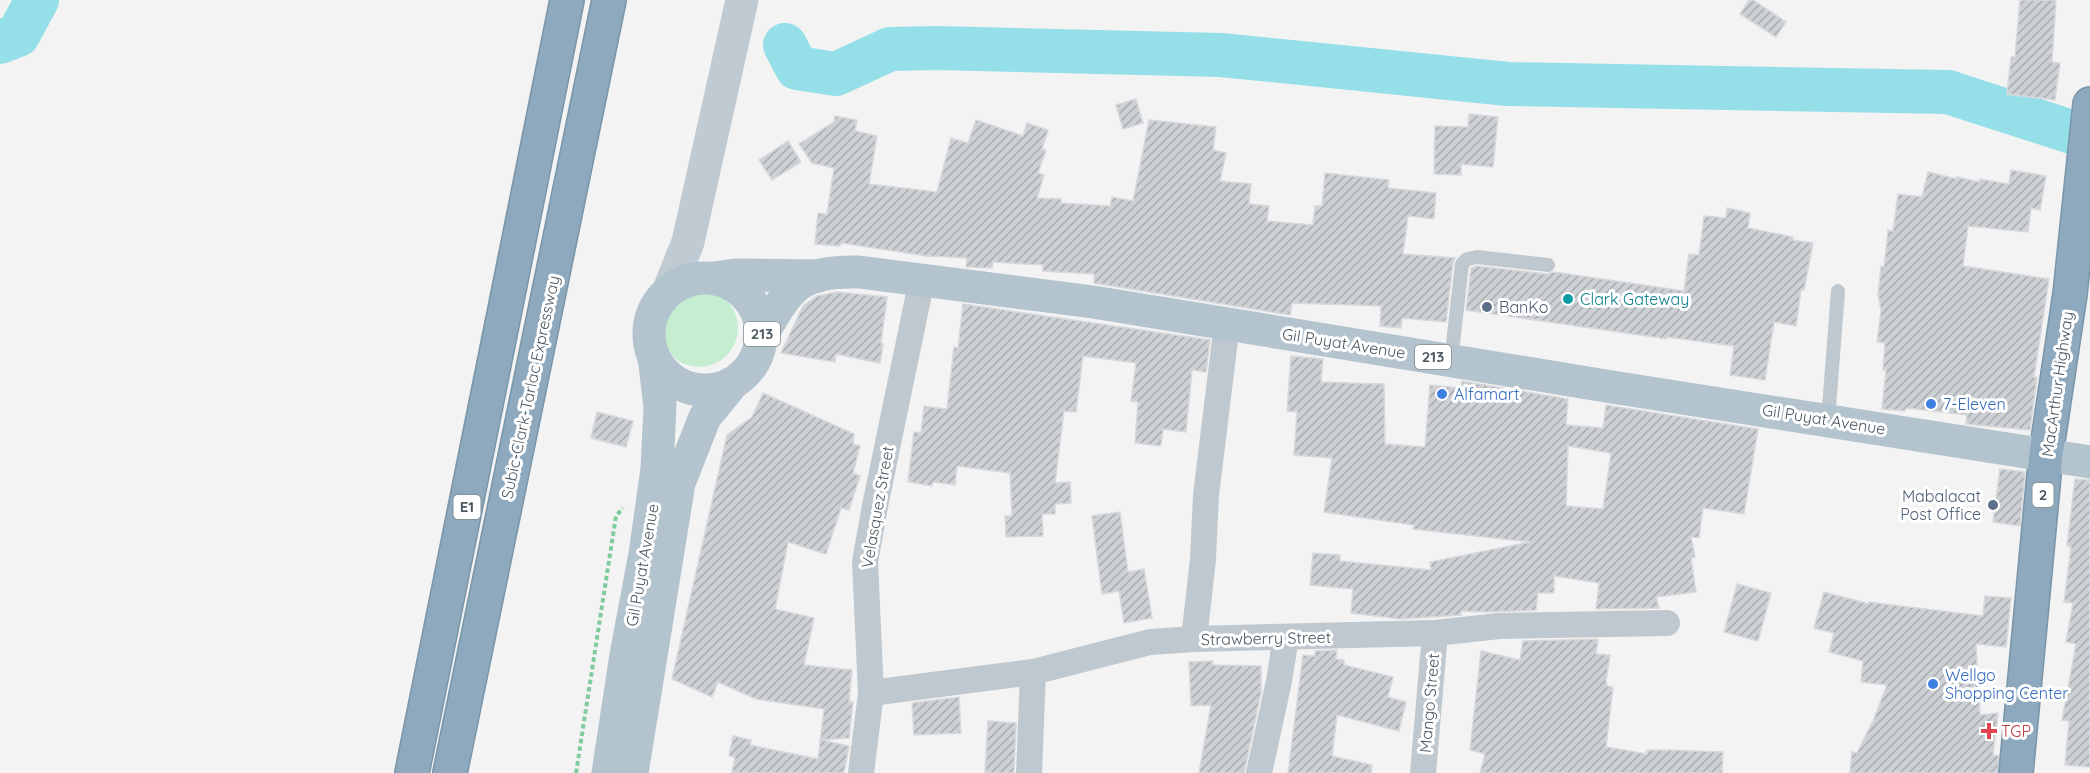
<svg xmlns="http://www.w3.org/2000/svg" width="2090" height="773" font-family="Quicksand,sans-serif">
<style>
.grass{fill:#c5eed1}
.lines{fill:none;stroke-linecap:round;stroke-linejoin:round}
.river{stroke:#95dfe8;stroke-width:44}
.building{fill:url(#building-hatch);stroke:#d7d9dd;stroke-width:1.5;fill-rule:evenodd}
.highway-casing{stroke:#7995a9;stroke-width:36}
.path{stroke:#7ecb9e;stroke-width:4;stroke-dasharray:4.5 3;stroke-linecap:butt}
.lane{stroke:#bfc8ce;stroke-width:14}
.street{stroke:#bfc8ce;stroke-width:26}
.secondary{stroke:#c0cad2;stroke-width:33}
.primary{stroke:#b4c4cf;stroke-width:33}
.highway{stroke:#8ea9bd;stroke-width:33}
.culture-dot{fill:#0f9aa8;stroke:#fff;stroke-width:2}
.service-dot{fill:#5c6f8a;stroke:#fff;stroke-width:2}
.shop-dot{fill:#3f7fe0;stroke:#fff;stroke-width:2}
.health-dot{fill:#e0444e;stroke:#fff;stroke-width:2}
.labels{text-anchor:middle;stroke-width:6;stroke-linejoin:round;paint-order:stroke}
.shield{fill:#fff;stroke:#818a8f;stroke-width:1.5}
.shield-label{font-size:15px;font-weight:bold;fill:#4b585f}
.culture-label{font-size:16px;fill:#0d838f;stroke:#fff;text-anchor:start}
.service-label{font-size:16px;fill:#4e5e75;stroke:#fff;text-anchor:start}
.street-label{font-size:16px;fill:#4b585f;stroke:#fff}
.shop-label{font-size:16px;fill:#366cbe;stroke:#fff;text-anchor:start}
.health-label{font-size:16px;fill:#be3a42;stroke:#fff;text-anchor:start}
</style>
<defs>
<pattern id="building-hatch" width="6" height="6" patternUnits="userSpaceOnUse" patternTransform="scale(1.5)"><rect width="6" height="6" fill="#cdd0d4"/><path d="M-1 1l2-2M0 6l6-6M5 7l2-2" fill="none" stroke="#a8acaf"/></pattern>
</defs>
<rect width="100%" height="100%" fill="#f4f3f3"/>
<circle class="grass" cx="699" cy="328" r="39"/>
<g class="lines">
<g class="river">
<path d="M0,42L18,35L37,0"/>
<path d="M785,45L797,68L836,74L890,49L937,48L1221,55L1508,84L1948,92L2090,138"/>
</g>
</g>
<g class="building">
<path d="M1749,0H1753L1786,22L1776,37L1740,14Z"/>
<path d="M2020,0H2056L2052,62L2060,63L2055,100L2007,94L2011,57H2015Z"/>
<path d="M1136,99L1143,123L1123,129L1116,105Z"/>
<path d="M1469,114L1498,117L1493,167L1461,164V175L1434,174L1435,126L1468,127Z"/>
<path d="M835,116L857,120L855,131L877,136L869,184L937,192L951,138L968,143L976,120L1023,136L1027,123L1048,130L1042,149L1046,150L1038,173L1044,175L1037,198L1061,199V203L1110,206L1112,197L1133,201L1149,120L1216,127L1213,150L1226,153L1220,181L1251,184L1249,204L1269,206L1267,221L1313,225L1315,206H1322L1325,173L1389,180L1388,188L1436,193L1434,219L1408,216L1403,254L1455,258L1453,263L1446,322L1402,318L1401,328L1380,326L1381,306L1292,303L1290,315L1094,283V274L1043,271V265L993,262L992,268L969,267H966L967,258L927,256L841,243L840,246L815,244L818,213L827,214L834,168L812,163L799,144L834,122Z"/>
<path d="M788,141L801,162L772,180L759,160Z"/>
<path d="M2011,170L2046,176L2040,210L2031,208L2028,232L1968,226L1963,266L2049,279L2034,377H2037L2030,430L1966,424L1967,415L1906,408L1905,411L1882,409L1886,370H1883L1885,343L1877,342L1881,310L1878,295L1881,266L1884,267L1888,230L1893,231L1898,194L1922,197L1928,172L1957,179V177L1979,182L1980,179L2009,184Z"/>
<path d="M1727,208L1750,213L1748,228L1793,237L1792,240L1813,243L1804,290H1801L1796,326L1774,322L1765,380L1730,375L1734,346L1667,337V339L1466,310L1471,268L1477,266L1547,274L1554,272L1684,291L1689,254L1699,255L1704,216L1726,218Z"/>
<path d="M837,292L887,297L881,343L883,344L880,363L836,354L835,362L781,353L803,306L817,296Z"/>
<path d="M963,304L1210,340L1206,372L1192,370L1186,432L1163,429L1161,446L1135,443L1138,402L1131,401L1136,363L1083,356L1076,412L1064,411L1055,483L1070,482L1071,503L1055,504V514H1042L1043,536L1006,537L1005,516H1012L1010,473L957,466L955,485L933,482L932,486L908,482L914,432L921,433L924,406L947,409L954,347L958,348Z"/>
<path d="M1291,356L1323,359L1321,382L1384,384L1385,444L1425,447L1430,385L1461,388L1462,381L1568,399L1566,425L1603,428L1606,405L1758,429L1744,514L1703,508L1699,538L1691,537L1695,557L1691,558L1696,592L1656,597L1659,608L1596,609L1599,583L1554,576V593H1538L1536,610L1488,612L1461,611V615L1400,619L1351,613L1353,589L1310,585L1313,553L1340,555V561L1431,570L1430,562L1530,542L1413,529L1414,525L1324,512L1332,458L1294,455L1297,412L1287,411ZM1568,446L1611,453L1603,509L1566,506Z"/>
<path d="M763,393L854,434L853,444L860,446L853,473L860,476L849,510L841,508L826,554L788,542L775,609L814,618L804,665L852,670L849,702H853L849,738L822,740L849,746L844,773H732L735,757L729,756L733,736L751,740L750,745L818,759L824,709L756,699L718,682L712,697L672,679L727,435L752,417Z"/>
<path d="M597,412L633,421L626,447L591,438Z"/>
<path d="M2000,469L2025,472L2020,526L1993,522Z"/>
<path d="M2075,479L2090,480V767L2065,765L2069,721L2062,720L2076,644L2066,642L2073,603L2064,602L2071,547L2067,546Z"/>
<path d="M1120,512L1128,572L1144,569L1152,618L1124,623L1119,591L1102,594L1092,516Z"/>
<path d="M1737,584L1771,593L1758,641L1724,632Z"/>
<path d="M1824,592L1869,604V602L1983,616L1985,596L2011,598L2006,647L1976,644L1980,715L1998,713L1993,755L1999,756L1998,773H1850L1852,752L1857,753L1873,721L1887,685L1861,682L1863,661L1829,652L1834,633L1814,628Z"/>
<path d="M1598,639L1596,654L1610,655L1606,681L1607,686L1613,687L1606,747L1647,754V750H1668L1723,752L1722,773H1480L1485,754L1470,750L1481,651L1520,660L1523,641Z"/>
<path d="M1337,650L1336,659L1344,660V665L1393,677L1388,697L1406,702L1399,731L1337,715L1332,756L1372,765L1371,773H1288L1303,655L1315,656V651Z"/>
<path d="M1213,661V665L1261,666V693L1244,773H1199L1211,705L1191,706L1189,662Z"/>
<path d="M959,697L961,733L914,735L912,703Z"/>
<path d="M988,721L1016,723L1014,773H985Z"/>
</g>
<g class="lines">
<defs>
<g id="highway">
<path d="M412,773C465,516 515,258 567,0"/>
<path d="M450,773L609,0"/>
<path d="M2016,773L2046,454L2070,294L2090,104"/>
</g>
</defs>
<use href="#highway" class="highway-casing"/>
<path class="path" d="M576,773L616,516L623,508"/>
<g class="lane">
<path d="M1451,361L1462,264L1467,259L1477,257L1548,265"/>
<path d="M1828,420L1838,291"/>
</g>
<g class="street">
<path d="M1194,639L1203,559L1206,495L1227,324"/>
<path d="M871,693L1033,672L1150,642L1194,639L1435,633L1499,626L1667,623"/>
<path d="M861,773L871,693L865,562L875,506L922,279"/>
<path d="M1029,773L1033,672"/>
<path d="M1259,773L1279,681L1286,637"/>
<path d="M1423,773L1435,633"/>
</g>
<path class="secondary" d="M668,292L688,242L742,0"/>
<g class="primary">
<circle cx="705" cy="334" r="56"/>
<path d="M715,278L735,275L818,276"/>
<path d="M762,335C790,286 799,271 859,272L1093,302L1612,387L2090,462"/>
<path d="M608,773L626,655L645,554L657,469L660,406L654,357"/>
<path d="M632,773L679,483L705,417L733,383"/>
</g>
<use href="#highway" class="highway"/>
</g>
<circle class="culture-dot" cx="1568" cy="299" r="6"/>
<g class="service-dot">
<circle cx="1487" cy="307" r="6"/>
<circle cx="1993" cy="505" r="6"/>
</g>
<g class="shop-dot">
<circle cx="1442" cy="394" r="6"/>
<circle cx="1931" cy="404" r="6"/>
<circle cx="1933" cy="684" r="6"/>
</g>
<path class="health-dot" d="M1986 722h6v6h6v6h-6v6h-6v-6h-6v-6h6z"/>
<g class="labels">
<g class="shield">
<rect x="744" y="322" width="36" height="24" rx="4.5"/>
<rect x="1415" y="345" width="36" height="24" rx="4.5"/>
<rect x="2032.5" y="483" width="21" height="24" rx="4.5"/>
<rect x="453.5" y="495" width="27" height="24" rx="4.5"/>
</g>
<g class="shield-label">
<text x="762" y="339">213</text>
<text x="1433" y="362">213</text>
<text x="2043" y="500">2</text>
<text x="467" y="512">E1</text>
</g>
<g class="culture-label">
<text x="1580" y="305">Clark Gateway</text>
</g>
<g class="service-label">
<text x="1499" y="313">BanKo</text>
<text x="1981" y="502" text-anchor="end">Mabalacat<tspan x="1981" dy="18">Post Office</tspan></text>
</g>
<g class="street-label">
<text transform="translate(1344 343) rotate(9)" y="6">Gil Puyat Avenue</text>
<text transform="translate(2057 384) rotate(-82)" y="6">MacArthur Highway</text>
<text transform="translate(530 387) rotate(-78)" y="6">Subic-Clark-Tarlac Expressway</text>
<text transform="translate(1824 419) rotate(9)" y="6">Gil Puyat Avenue</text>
<text transform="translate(877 507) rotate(-80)" y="6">Velasquez Street</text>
<text transform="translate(642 565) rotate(-80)" y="6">Gil Puyat Avenue</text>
<text transform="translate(1266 638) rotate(-1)" y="6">Strawberry Street</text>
<text transform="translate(1429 703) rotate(-85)" y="6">Mango Street</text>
</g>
<g class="shop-label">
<text x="1454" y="400">Alfamart</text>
<text x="1943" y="410">7-Eleven</text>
<text x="1945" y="681">Wellgo<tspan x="1945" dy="18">Shopping Center</tspan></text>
</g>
<g class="health-label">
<text x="2001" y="737">TGP</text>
</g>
</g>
</svg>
